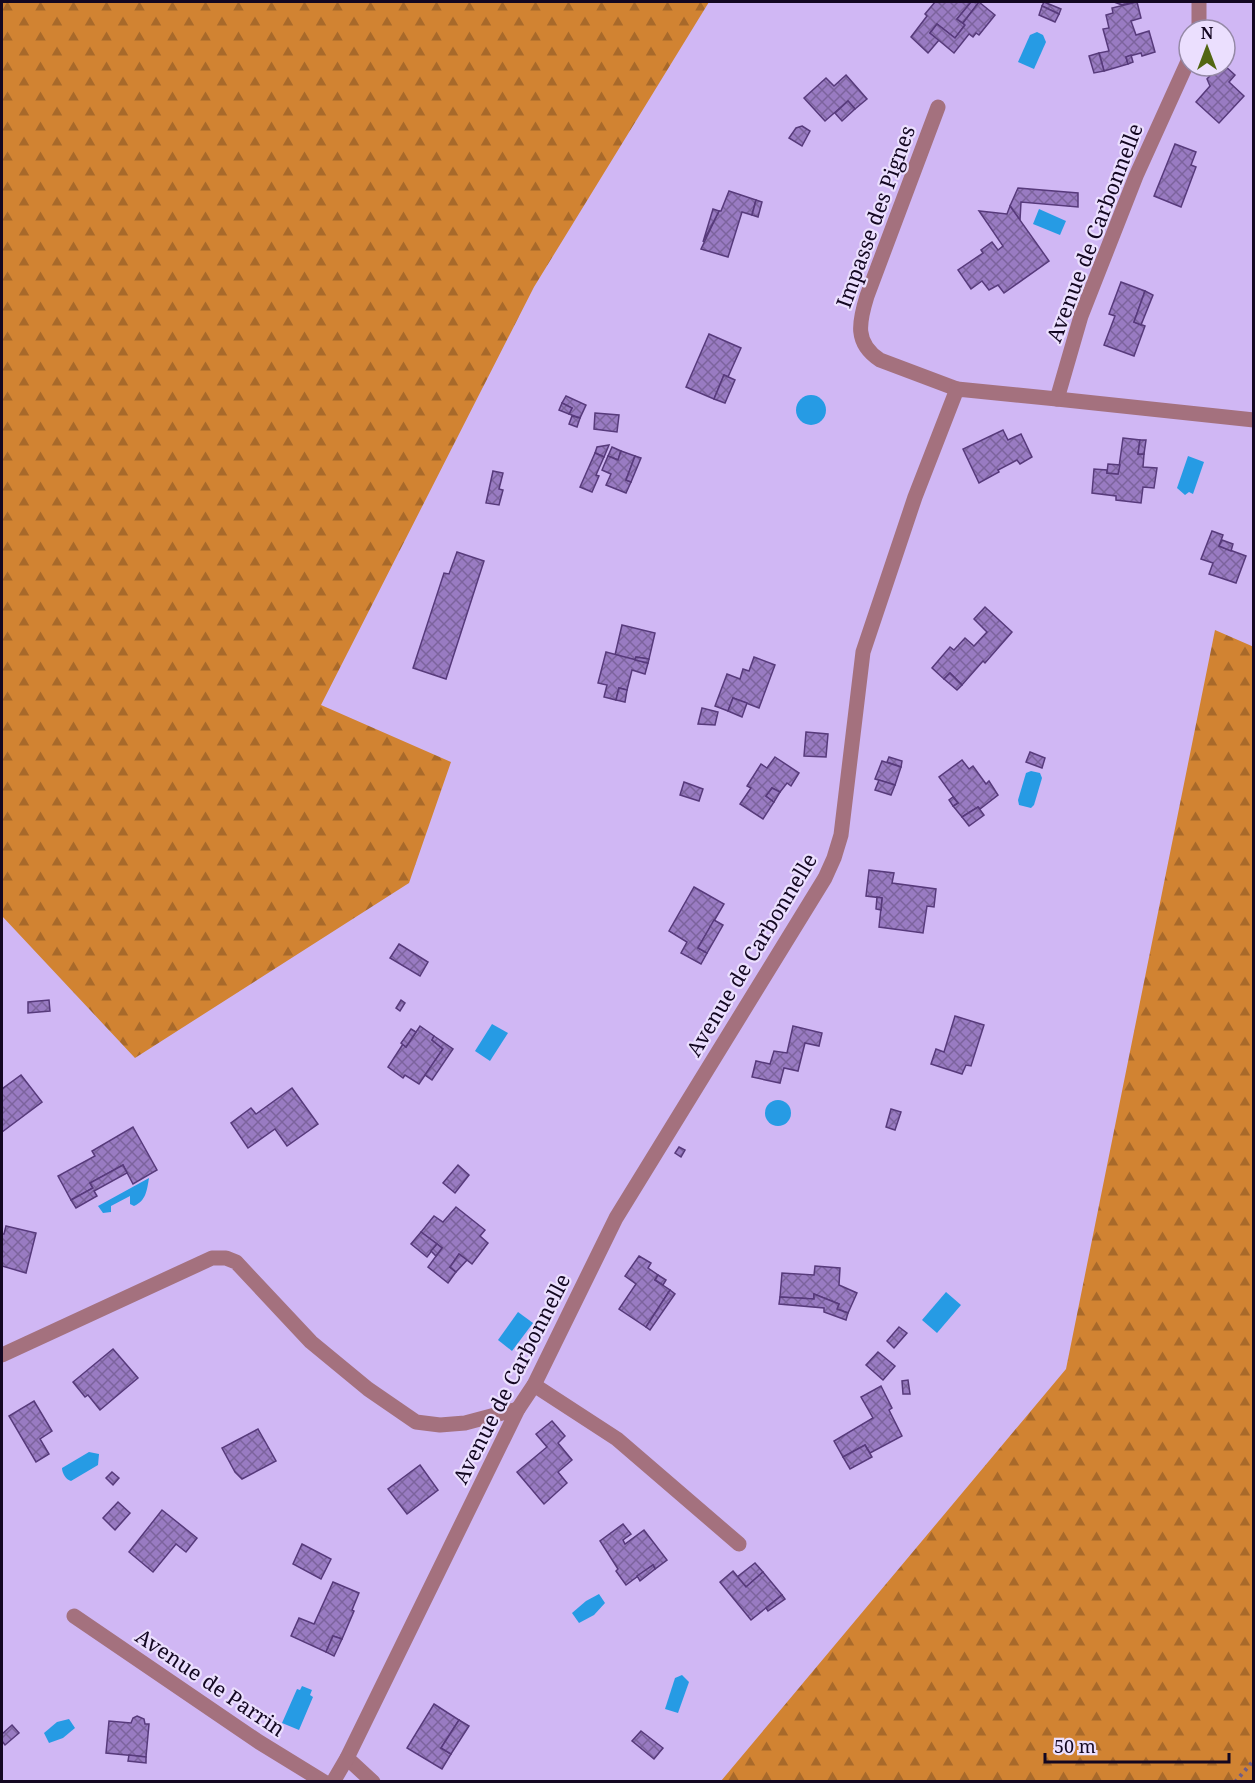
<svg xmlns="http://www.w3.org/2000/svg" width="1255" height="1783" font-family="'Noto Serif',serif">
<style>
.forest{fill:url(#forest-firs)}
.water{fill:#269be4}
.building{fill:url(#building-cross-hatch);stroke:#573a7b;stroke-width:1.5}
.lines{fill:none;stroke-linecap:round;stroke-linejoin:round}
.path{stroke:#6f5d88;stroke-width:4;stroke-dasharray:3 4.5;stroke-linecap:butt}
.minor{stroke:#a4717e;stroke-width:15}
.labels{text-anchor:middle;stroke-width:4.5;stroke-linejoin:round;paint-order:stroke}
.street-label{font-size:21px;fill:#130721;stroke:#ebdffe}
</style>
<defs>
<pattern id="forest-firs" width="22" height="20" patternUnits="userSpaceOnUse" patternTransform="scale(1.5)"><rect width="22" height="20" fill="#d18332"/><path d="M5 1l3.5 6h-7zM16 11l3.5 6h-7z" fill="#a8692a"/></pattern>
<pattern id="building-cross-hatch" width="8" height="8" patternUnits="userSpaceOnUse" patternTransform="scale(1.5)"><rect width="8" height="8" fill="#997bc2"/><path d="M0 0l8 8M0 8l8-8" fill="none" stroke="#7c639d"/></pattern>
</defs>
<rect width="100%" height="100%" fill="#d0b7f4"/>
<g class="forest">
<path d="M2,2H709L534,287L321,705L451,762L409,883L135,1058L2,916Z"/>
<path d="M1215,630L1254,647L1253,1781H721L1066,1369Z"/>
</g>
<g class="water">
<path d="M1037,32L1043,35L1046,42L1034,69L1018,62L1030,35Z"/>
<path d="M1039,209L1066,221L1060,235L1033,224Z"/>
<circle cx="811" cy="410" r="15"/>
<path d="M1188,456L1204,462L1193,494L1189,492L1185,495L1177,488Z"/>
<path d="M1031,771L1040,773L1042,778L1034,805L1031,808L1019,805L1018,800L1026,773Z"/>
<path d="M492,1024L508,1033L490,1061L475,1051Z"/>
<circle cx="778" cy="1113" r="13"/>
<path d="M149,1178C147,1190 146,1201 134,1206L130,1204V1196L111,1206V1212L103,1213L98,1206Z"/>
<path d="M946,1292L961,1305L937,1333L922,1320Z"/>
<path d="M518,1312L533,1323L512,1351L498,1340Z"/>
<path d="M89,1452L99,1454L98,1465L71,1481C66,1480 62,1473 62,1468Z"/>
<path d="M599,1594L605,1603L594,1615L579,1623L572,1613L586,1601Z"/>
<path d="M682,1675L689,1682L678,1713L665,1709L675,1678Z"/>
<path d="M302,1686L312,1690L310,1695L313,1697L299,1730L282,1723L297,1689L300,1690Z"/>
<path d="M69,1719L75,1728L63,1738L49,1743L44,1733L57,1722Z"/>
</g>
<g class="building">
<path d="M935,2H971L957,19L965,25L955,38L937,24L930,33L939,40L928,53L911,37L927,16L925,14Z"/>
<path d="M971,2H979L963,23L957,19Z"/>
<path d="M979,2L995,15L979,35L976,33L973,37L969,34L954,53L930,33L937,24L955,38L965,25L963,23Z"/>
<path d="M1044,2L1061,9L1059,14L1042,6Z"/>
<path d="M1114,2H1134L1122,5Z"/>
<path d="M1137,2L1141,18L1131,21L1136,35L1149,31L1155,52L1142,56L1141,53L1126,57L1128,64L1104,71L1099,53L1109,51L1103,29L1109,28L1106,15L1113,13L1112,8Z"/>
<path d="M1042,6L1059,14L1055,22L1039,15Z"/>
<path d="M1099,53L1104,71L1094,73L1089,56Z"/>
<path d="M1131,55L1133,62L1128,64L1126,57Z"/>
<path d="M1219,66H1225L1235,75L1229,82L1244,96L1219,123L1196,102L1210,86L1207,79Z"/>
<path d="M846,75L867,99L855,109L848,101L825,121L804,98L826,78L834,86Z"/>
<path d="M848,101L855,109L842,121L835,113Z"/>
<path d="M802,126L810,131L802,146L789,138L796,128Z"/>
<path d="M1175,144L1196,152L1191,165L1196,167L1181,207L1154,196Z"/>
<path d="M1018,188L1078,193V207L1021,202L1020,220L1010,206Z"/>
<path d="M729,191L756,200L752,215L742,212L728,257L701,249L719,211H721Z"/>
<path d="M756,200L762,202L758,217L752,215Z"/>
<path d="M1010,206L1049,261L1004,293L998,285L989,290L982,281L971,289L958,270L983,253L981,250L992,242L998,250L1003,246L979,211L1007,214Z"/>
<path d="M713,209L719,211L703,242Z"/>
<path d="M1121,282L1145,291L1134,322L1145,326L1134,356L1104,345L1115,316L1109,314Z"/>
<path d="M1145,291L1153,295L1141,325L1134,322Z"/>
<path d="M709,334L741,348L728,377L724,375L714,399L686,387Z"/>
<path d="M724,375L735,380L725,403L714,399Z"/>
<path d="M566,396L586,405L580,418L569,414L572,408L562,403Z"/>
<path d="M562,403L572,408L569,414L559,410Z"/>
<path d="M595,413L619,415L617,432L594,429Z"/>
<path d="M572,416L580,418L577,427L569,424Z"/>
<path d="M1003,430L1008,440L1021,434L1032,457L1020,464L1017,460L998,470L999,472L979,483L963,449Z"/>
<path d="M1123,438L1140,440L1138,454H1144L1143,467L1157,468L1154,488L1143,487L1141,503L1116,500V496L1092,493L1094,469L1107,470V473L1118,474Z"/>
<path d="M1140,440H1146L1144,454H1138Z"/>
<path d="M609,445L604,457L595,453L597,447Z"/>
<path d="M612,447L621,451L618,460L608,456Z"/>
<path d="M621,451L635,456L626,480L631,482L626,493L606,485L611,474L602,470L608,456L618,460Z"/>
<path d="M595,453L604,457L596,475L599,476L592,492L580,487Z"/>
<path d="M635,456L641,458L631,482L626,480Z"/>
<path d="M1108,464L1120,465L1118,474L1107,473Z"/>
<path d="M493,471L503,473L499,489L503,490L499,505L486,503Z"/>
<path d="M1212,531L1223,535L1219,546L1246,556L1236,583L1209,574L1213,563L1201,559Z"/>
<path d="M1222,540L1233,544L1231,551L1219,546Z"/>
<path d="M457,552L484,561L446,679L413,668L444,573L449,574Z"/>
<path d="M985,607L1012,632L985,663L983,661L962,685L950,673L944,679L932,668L950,647L954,650L965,638L974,646L987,632L974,619Z"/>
<path d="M622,625L655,633L649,659L636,657L635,660L615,655Z"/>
<path d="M606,652L648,663L645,674L632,670L627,690L619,688L616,700L604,697L607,685L598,683Z"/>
<path d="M636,657L649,659L648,663L635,660Z"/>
<path d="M754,657L775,665L759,708L733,698L728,711L715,706L727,674L740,679L743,669L749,671Z"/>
<path d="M950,673L962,685L957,690L944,679Z"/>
<path d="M619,688L627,690L625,702L616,700Z"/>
<path d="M733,698L747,703L742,717L728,711Z"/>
<path d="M702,708L718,712L715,725L698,724Z"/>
<path d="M806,732L828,734L826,757L804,756Z"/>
<path d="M1030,752L1045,758L1042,768L1026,762Z"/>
<path d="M775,757L799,773L791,786L787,783L780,792L772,788L766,796L774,802L763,819L740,804L751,788L747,786L761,764L767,768Z"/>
<path d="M889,757L902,761L901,767L887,762Z"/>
<path d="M962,760L969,769L973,766L986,784L989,781L998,795L980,809L978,807L962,817L953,806L958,803L939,777Z"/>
<path d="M882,761L901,767L895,785L875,779Z"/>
<path d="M879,780L895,785L891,795L875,790Z"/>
<path d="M684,782L703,789L699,801L680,795Z"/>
<path d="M772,788L780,792L774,802L766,796Z"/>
<path d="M953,797L958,803L953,806L949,800Z"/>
<path d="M978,807L984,815L969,826L962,817Z"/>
<path d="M869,870L894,873L892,883L936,889L934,907L927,906L923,933L879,927L882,898L866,896Z"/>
<path d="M694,887L724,904L698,948L707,953L701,964L681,953L687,942L669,931Z"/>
<path d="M877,897L882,898L881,910L876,909Z"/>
<path d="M714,920L723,925L707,953L698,948Z"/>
<path d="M399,944L428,962L420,976L390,958Z"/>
<path d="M49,1000L50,1011L28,1013V1002Z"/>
<path d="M401,1000L405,1003L400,1011L396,1008Z"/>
<path d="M955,1016L984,1025L971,1066L966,1065L962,1074L931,1064L936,1049L944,1052Z"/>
<path d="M420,1026L434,1036L432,1040L443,1049L419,1084L405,1075L403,1078L388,1067L403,1044L406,1047Z"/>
<path d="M793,1026L822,1033L819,1046L805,1043L798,1071L784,1068L780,1083L752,1077L756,1061L770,1064L774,1051L787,1053Z"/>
<path d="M411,1029L416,1032L406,1047L401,1043Z"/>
<path d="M434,1036L453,1049L432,1080L425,1075L443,1049L432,1040Z"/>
<path d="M21,1075L42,1102L2,1132V1089Z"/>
<path d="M292,1088L318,1124L287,1146L275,1129L248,1148L231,1123L251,1108L256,1114Z"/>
<path d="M891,1109L901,1112L895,1130L886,1127Z"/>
<path d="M133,1127L157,1170L133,1184L123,1165L90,1183L93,1188L71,1200L58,1176L95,1156L92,1151Z"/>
<path d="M679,1147L685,1150L681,1157L675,1153Z"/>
<path d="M123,1165L127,1173L94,1191L97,1196L76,1208L71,1200L93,1188L90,1183Z"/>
<path d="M458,1165L469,1175L455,1193L443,1183Z"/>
<path d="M456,1207L485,1230L480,1236L488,1243L472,1264L459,1254L450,1267L456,1272L448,1283L428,1267L442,1248L421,1232L434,1216L443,1222Z"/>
<path d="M6,1226L36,1233L26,1273L2,1266V1234H4Z"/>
<path d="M421,1232L437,1244L427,1257L411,1244Z"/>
<path d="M437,1244L442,1248L436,1256L431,1251Z"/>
<path d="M459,1254L467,1260L456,1272L450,1267Z"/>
<path d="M639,1256L651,1263L648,1268L658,1275L655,1280L670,1290L646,1327L619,1309L636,1284L625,1276Z"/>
<path d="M815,1266L840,1268L839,1285L857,1293L848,1313L837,1309L839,1304L814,1294V1299L780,1297L782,1273L814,1275Z"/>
<path d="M658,1275L666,1280L663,1285L655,1280Z"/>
<path d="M670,1290L675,1294L650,1330L646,1327Z"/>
<path d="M814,1294L839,1304L837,1309L848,1313L846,1320L824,1312V1308L779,1304L780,1297L814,1299Z"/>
<path d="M899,1327L907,1333L894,1348L887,1341Z"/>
<path d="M113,1349L138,1378L100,1410L88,1395L85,1397L73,1382Z"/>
<path d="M878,1352L895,1366L883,1380L866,1365Z"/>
<path d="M908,1380L910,1394H903L902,1381Z"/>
<path d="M881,1386L892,1408L889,1410L902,1436L870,1453L865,1445L843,1457L834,1441L873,1418L861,1397Z"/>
<path d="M34,1401L52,1431L40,1439L49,1454L36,1462L9,1416Z"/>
<path d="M552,1421L565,1436L558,1443L572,1460L558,1472L567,1483L544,1504L517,1472L547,1447L536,1434Z"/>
<path d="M258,1429L276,1461L242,1479L235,1472L222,1448Z"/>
<path d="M865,1445L872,1457L850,1469L843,1457Z"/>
<path d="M420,1465L438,1490L407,1514L388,1489Z"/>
<path d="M112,1472L119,1478L113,1485L106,1478Z"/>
<path d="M118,1502L130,1513L115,1530L103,1518Z"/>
<path d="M162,1510L197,1538L186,1552L176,1544L153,1572L129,1552Z"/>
<path d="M623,1524L631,1534L623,1540L625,1544L644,1530L667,1560L655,1569L653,1565L626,1585L616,1571L618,1569L600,1541Z"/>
<path d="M302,1544L331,1559L321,1579L293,1564Z"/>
<path d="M755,1563L763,1572L746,1587L737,1577Z"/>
<path d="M653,1565L655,1569L640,1581L637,1576Z"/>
<path d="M733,1571L746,1587L763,1572L782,1595L751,1620L720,1582Z"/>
<path d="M333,1582L359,1593L352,1610L354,1611L342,1639L333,1636L326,1652L291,1636L299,1618L314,1624Z"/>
<path d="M782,1595L785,1599L768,1611L766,1608Z"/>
<path d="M333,1636L342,1639L334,1656L326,1652Z"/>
<path d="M434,1704L459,1720L441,1748L451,1754L442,1769L407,1748Z"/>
<path d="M137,1716L144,1719L145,1724H149L146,1757L106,1753L109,1721L131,1723L133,1718Z"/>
<path d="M459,1720L469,1726L451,1754L441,1748Z"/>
<path d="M12,1725L19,1733L5,1745L2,1741V1734Z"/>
<path d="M641,1731L663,1748L654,1759L632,1741Z"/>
<path d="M129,1755L146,1757V1763L128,1761Z"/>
</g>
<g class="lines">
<path class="path" d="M1235,1782L1254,1760"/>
<g class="minor">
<path d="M1199,2V30"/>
<path d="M938,107L867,296C859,322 854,343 880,360L957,389"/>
<path d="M1057,399L1254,420"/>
<path d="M2,1355L212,1258H226L236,1262L311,1342L368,1389L416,1422L440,1425L465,1423L518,1409"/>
<path d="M534,1385L617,1439L739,1544"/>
<path d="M74,1616L259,1742L324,1782"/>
<path d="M347,1758L373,1782"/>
<path d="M333,1782L347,1758L518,1409L534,1385L616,1218L825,878L834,858L841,835L863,652L915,497L957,389L1057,399L1081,316L1136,176L1189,59"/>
</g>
</g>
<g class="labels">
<g class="street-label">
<text transform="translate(876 217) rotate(-70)" y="7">Impasse des Pignes</text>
<text transform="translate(1095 233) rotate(-69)" y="7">Avenue de Carbonnelle</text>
<text transform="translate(752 955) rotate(-59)" y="7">Avenue de Carbonnelle</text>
<text transform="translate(512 1379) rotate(-63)" y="7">Avenue de Carbonnelle</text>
<text transform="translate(210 1683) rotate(34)" y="7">Avenue de Parrin</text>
</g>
</g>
<rect width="1255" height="1783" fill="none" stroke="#130721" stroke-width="6"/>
<g transform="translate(1207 48)"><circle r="28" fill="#ebdffe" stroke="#9589a6" stroke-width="1.5"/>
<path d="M0-4.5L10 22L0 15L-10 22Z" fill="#526612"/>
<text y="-9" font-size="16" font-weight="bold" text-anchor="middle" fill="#130721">N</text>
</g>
<path d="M1045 1753v9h184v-9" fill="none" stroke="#130721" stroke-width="3"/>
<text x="1054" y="1753" font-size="18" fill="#130721" stroke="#ebdffe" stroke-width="4.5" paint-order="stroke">50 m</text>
</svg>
